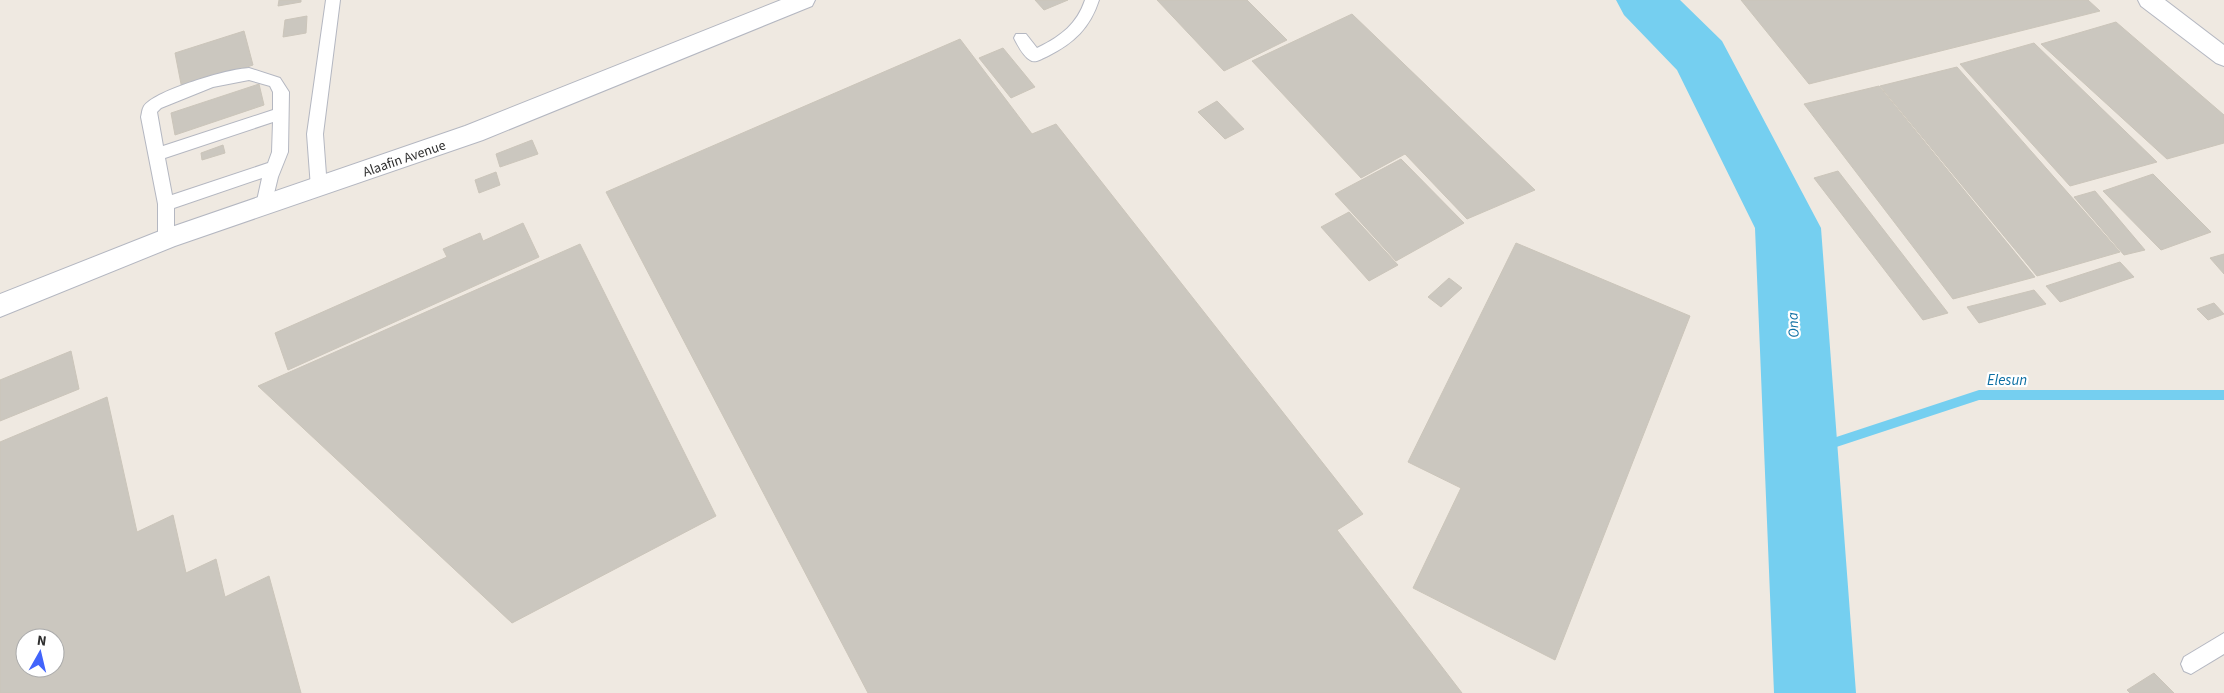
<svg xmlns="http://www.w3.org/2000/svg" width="2224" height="693" font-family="'Source Sans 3',sans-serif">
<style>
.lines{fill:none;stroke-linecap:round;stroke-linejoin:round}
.stream{fill:#75cff0;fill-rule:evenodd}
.river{fill:#75cff0;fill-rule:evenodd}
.building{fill:#cbc7bf;stroke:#cbc5ba;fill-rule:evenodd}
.lane-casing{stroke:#b4b7c1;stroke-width:2}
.street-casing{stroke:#b4b7c1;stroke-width:2}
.lane{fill:#fff;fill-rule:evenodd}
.street{fill:#fff;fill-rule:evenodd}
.labels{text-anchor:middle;stroke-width:4.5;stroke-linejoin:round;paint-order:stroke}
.street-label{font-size:14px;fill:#2e2e2e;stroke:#fff}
.water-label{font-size:15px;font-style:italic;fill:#0d6fa3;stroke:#fff}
</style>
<rect width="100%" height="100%" fill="#efe9e1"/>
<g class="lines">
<path class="stream" d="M1979,390H2224V400H1979L1800,459L1796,458L1794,454L1796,450L1800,449Z"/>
<path class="river" d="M1616,0H1680L1722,41L1821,228L1856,693H1774L1755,228L1677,70L1624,15Z"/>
</g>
<g class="building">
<path d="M279,0H301V2L278,6Z"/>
<path d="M1035,0H1068L1044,10Z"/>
<path d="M1157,0H1247L1287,40L1224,71Z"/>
<path d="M1741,0H2088L2100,11L1809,84Z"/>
<path d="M1352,14L1535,190L1467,219L1405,154L1361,178L1252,61Z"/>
<path d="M307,16L306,33L283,37L285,20Z"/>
<path d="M2116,22L2224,115V143L2167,159L2041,44Z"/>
<path d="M244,31L253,65L182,89L175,53Z"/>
<path d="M960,39L1032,134L1056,124L1363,514L1337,530L1462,693H868L606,192Z"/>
<path d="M2034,43L2157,162L2070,186L1960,64Z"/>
<path d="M1003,48L1035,87L1011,98L979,58Z"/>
<path d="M1957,67L2120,252L2037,276L1880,86Z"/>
<path d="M259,84L264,105L175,135L171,113Z"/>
<path d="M1879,86L2035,277L1953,299L1804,104Z"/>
<path d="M1217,101L1244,129L1225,139L1198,112Z"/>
<path d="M532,140L538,154L500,167L496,154Z"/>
<path d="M223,145L225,153L202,160L201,153Z"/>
<path d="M1401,159L1464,223L1396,261L1335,194Z"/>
<path d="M1838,171L1948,313L1923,320L1814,178Z"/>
<path d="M496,172L500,185L479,193L475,180Z"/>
<path d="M2153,174L2211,232L2161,250L2103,191Z"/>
<path d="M2095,191L2145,250L2124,255L2074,197Z"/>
<path d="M1349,212L1398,265L1369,281L1321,227Z"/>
<path d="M523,223L539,257L288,370L275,333L447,257L443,249L480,233L483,241Z"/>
<path d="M1516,243L1690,316L1555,660L1413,588L1461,488L1408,462Z"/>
<path d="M580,244L716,516L512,623L258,386Z"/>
<path d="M2224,254V274L2210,258Z"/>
<path d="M2120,262L2134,277L2060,302L2046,286Z"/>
<path d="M1449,278L1462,288L1441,307L1428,297Z"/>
<path d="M2034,290L2046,304L1979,323L1967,307Z"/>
<path d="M2214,303L2224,314L2208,320L2197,309Z"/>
<path d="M71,351L79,389L0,421V380Z"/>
<path d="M107,397L137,532L173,515L186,573L216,559L225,597L269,576L301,693H0V442ZM25,638H55V668H25Z"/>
<path d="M2154,673L2174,693H2130L2127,690Z"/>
</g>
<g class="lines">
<defs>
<g id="lane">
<path d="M326,0H340L323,134L327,188L325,193L319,194L313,193L311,188L307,134Z"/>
<path d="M1085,0H1099C1090,28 1074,43 1048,56C1043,58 1035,64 1030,60C1023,56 1017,44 1014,38L1016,34H1026L1037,48L1039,47C1061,36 1077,24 1085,0Z"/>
<path d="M249,68L280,78L289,92L288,152L278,177L270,210L264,212L258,210L256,205L262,178L174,208V239L172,244L166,246L160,244L158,239V204L141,117C142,113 142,109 144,106C156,90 228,69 249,68ZM249,80L270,86L273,92V110L163,146L157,112L161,108L213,87ZM273,122L272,152L268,163L172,195L165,158Z"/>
<path d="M2224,633V654L2191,674L2184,671L2181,664L2184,657Z"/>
</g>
<g id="street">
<path d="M781,0H815L812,6L483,140L175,246L0,317V294L157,232L465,126Z"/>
<path d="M2138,0H2165L2224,45V66L2216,63L2141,6Z"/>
</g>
</defs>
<use href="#lane" class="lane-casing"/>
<use href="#street" class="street-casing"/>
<use href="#lane" class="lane"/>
<use href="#street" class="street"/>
</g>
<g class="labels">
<g class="street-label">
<text transform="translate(404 158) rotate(-19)" y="5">Alaafin Avenue</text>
</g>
<g class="water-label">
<text transform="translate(1793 325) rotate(-93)" y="5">Ona</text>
<text x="2007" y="385">Elesun</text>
</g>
</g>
<g transform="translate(40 653) rotate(8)"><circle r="24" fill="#ffffff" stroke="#ababab"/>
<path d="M0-4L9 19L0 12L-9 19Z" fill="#4264fb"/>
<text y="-8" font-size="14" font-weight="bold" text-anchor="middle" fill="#2e2e2e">N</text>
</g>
</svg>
